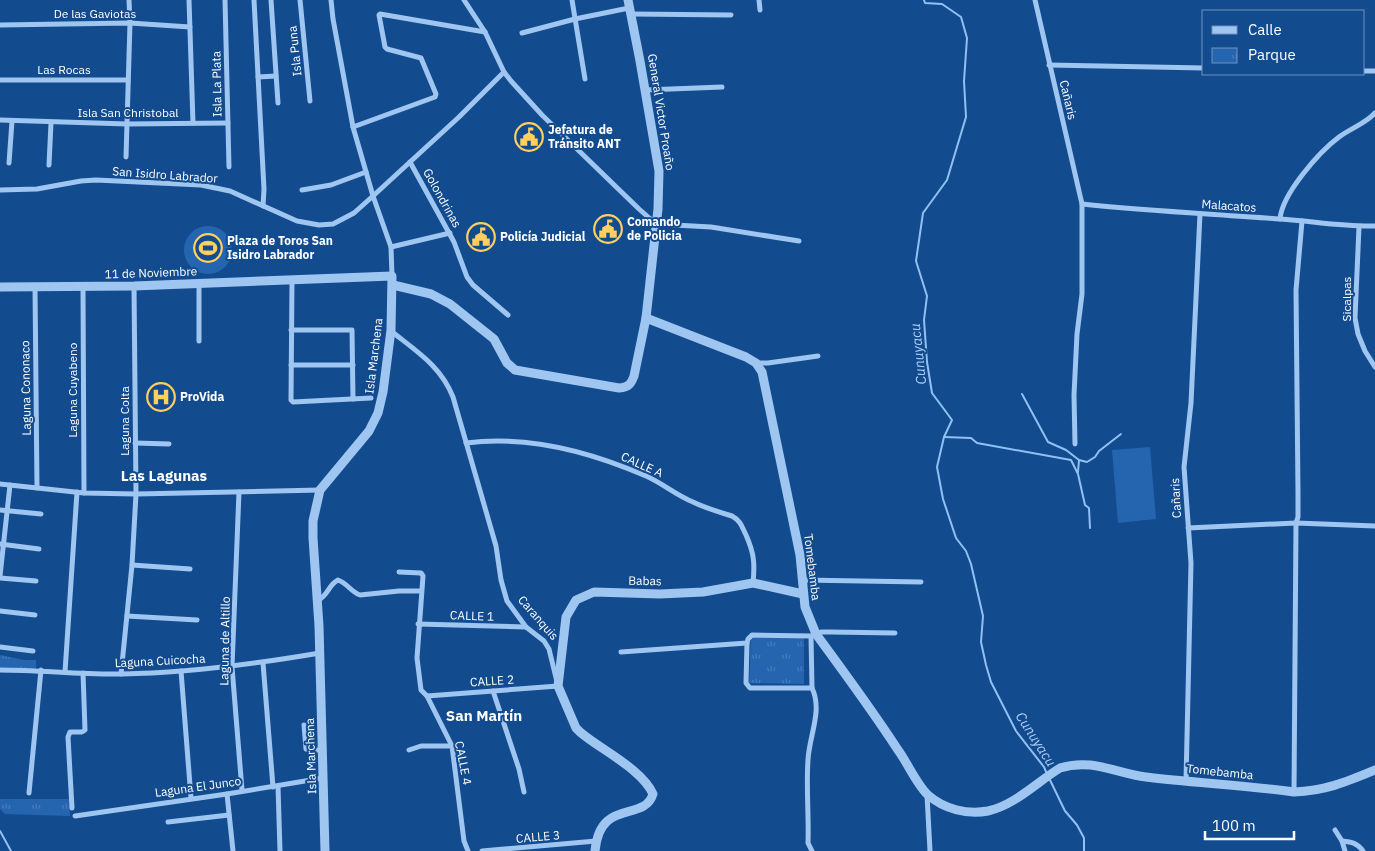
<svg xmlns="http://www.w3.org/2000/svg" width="1375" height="851" font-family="'IBM Plex Sans',sans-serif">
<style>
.grass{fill:#2565af}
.park{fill:url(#park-tufts)}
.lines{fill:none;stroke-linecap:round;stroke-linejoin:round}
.stream{stroke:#91c0f4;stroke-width:2}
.minor{stroke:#9fc5f1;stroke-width:5}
.tertiary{stroke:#9fc5f1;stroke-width:9}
.labels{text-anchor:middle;stroke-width:4;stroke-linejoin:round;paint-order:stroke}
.street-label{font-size:12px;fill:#fff;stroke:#134b8f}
.poi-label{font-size:12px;font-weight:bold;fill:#fff;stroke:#134b8f;text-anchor:start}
.water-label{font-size:14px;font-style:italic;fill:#abcff8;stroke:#134b8f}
.quarter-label{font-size:15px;font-weight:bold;fill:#fff;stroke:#134b8f}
</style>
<defs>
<pattern id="park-tufts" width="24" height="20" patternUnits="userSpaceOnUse" patternTransform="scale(1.25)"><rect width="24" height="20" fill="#2565af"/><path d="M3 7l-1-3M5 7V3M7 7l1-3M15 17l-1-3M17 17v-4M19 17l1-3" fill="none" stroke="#467cbb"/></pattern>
</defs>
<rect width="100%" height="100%" fill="#134b8f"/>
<g class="grass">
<circle cx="208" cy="250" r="24"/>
<path d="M1150,447L1156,519L1118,523L1112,450Z"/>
</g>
<g class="park">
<path d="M804,635V684L749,683L751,636Z"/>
<path d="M0,655L24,660H36V673L0,671Z"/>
<path d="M0,799H69L70,816L5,814L0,809Z"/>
</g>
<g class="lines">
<g class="stream">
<path d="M924,0L925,3L942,4L961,17L967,38L964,81L966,117L947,180L923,213L916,261L927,296L924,320L927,362L932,393L952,420L944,437L937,467L943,499L956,538L966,551L971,564L983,616L981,642L986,665L991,682L1016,731L1044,767L1047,774"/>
<path d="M1022,394L1048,442L1066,450L1079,460"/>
<path d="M944,437L971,438L977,443L1071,460L1078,474L1085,505L1089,508L1090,528"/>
<path d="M1078,472L1079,460L1087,462L1095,457L1099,451L1121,434"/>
<path d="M1049,778L1065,811L1077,825L1084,838V851"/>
<path d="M0,831L11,851"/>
</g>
<g class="minor">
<path d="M189,0L193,123"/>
<path d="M225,0L229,167"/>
<path d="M254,0L264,189L263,206"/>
<path d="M271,0L278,103"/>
<path d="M300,0L310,101"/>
<path d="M331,0L333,19L353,127L373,196L391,247L392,276"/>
<path d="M464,0L485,32L504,72L511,81L542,115L639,209L656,224L711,227L799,241"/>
<path d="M572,0L585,79"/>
<path d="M759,0L760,10"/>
<path d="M1035,0L1082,204V294L1077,334L1074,395L1075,444"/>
<path d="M631,14L731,15"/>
<path d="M0,25L130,23L190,27"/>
<path d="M522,33L575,19L629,8"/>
<path d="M1049,65L1204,68"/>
<path d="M1364,71H1375"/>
<path d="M258,77L276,76"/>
<path d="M0,80H128"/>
<path d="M645,90L722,87"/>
<path d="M0,120L127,124L228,123"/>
<path d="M353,127L435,97L436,94L421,58L387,49L385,47L379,15L380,14L485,32"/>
<path d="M126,157L130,23L129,0"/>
<path d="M410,162L454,242L467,277L473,285L508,315"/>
<path d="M9,163L12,121"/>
<path d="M49,165L51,123"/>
<path d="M0,190L37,189L81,181L96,180L201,185L230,191L297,221L319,225L333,224L354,213L373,196L459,117L504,72"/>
<path d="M302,190L331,185L366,172"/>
<path d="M1082,204C1148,211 1214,214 1280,219C1312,221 1343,227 1375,226"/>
<path d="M1280,219C1282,194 1319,152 1339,137C1351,128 1365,124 1375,113"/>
<path d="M1359,227L1355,318L1358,334L1365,351L1375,367"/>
<path d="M391,247L450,233"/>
<path d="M292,281L291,400L293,402L371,398"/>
<path d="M35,287L37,488"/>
<path d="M83,287L84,493"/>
<path d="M291,330H352L353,399"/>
<path d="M391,331C416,351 441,366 453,397L496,546L501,580L507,601L526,627L544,641L549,649L558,686L427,696"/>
<path d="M199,341V284"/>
<path d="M756,363H768L818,356"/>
<path d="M291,365H353"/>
<path d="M135,443L169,444"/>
<path d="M466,443C527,435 591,452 646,476C662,483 676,495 693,502C705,508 719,512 732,516C741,521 742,527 746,535C754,553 755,563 753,583"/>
<path d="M0,484L84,493L136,494L320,490"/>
<path d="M239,492L232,667L242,790"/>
<path d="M0,510L41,514"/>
<path d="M1188,528L1296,523L1375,526"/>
<path d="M0,544L39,549"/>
<path d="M132,565L190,569"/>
<path d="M399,572L421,573L423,576L417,658L421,690L427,696L452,746L464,841L468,851"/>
<path d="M0,576L10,485"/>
<path d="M0,578L36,581"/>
<path d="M802,580L921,582"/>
<path d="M317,601C329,595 328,585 338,580C347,583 351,592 360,595L399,591H421"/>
<path d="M0,611L35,615"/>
<path d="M127,616L197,620"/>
<path d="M418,624L526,627"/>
<path d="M811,636L812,688H750L746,683L747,643L748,639L752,635L811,636L821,632H830L895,633"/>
<path d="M0,647L33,651"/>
<path d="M621,652L747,643"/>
<path d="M263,663L273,787"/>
<path d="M0,670C41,670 82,675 122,674C189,673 255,664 320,653"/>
<path d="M181,671L191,798"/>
<path d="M65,672L77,492"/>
<path d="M121,674L132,565L136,494L134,286"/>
<path d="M493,691L519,769L524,792"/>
<path d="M304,725L306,749L310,750H323"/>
<path d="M409,750L421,746H452"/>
<path d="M1186,781L1191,563L1184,467L1191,403L1200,214"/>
<path d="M278,786L280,851"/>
<path d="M1294,792L1296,523L1298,517V493L1296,290L1302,221"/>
<path d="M29,793L41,670"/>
<path d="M227,794L233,851"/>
<path d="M927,795L930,851"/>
<path d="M72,808L68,737L70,732H82L85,730L83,673"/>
<path d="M75,816L227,794L323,778"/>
<path d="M168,822L229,815"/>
<path d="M1335,830L1342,841L1345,851"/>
<path d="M1342,841C1352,842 1357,843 1363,851"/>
<path d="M482,851L596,841"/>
<path d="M812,851L808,843C809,815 806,788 808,760C809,736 823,711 812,688"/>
</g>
<g class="tertiary">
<path d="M393,285L431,294L450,304L494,339L507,363L515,370L619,388C629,387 631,384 634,376L646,318L658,209L659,171L640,61L628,0"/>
<path d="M0,287L134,286L392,276L391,330L383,392L378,413L369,431L320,490L313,521V538L319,626L325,851"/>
<path d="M646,318L746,357L756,363L762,372L800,555L805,607L816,634C844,672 872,710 898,750C907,762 917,785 928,795C944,809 967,815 988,811C1015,805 1037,782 1060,768C1091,758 1116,773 1146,777C1195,783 1245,785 1294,792C1325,791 1346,782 1375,770"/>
<path d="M595,851C600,797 644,823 653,794C642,769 601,750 580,732L576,728L558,686L566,617L576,600L594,592L660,594L703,592L753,583L803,594"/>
</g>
</g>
<defs>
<symbol id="civic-ring" viewBox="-11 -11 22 22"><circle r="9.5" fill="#134b8f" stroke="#ffcf5f" stroke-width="1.5"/><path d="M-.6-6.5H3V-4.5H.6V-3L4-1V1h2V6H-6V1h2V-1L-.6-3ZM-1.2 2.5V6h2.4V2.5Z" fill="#ffcf5f"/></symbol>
<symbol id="stadium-ring" viewBox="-11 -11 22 22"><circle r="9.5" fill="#134b8f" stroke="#ffcf5f" stroke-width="1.5"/><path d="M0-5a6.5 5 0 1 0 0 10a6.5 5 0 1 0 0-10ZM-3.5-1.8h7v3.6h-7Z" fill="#ffcf5f"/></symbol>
<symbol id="hospital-ring" viewBox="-11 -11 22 22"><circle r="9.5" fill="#134b8f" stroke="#ffcf5f" stroke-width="1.5"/><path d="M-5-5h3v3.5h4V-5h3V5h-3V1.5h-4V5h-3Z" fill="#ffcf5f"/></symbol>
</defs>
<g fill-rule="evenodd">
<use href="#civic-ring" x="513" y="121" width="32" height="32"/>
<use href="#civic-ring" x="592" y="213" width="32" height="32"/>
<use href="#civic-ring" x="465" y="221" width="32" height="32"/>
<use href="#stadium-ring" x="192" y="232" width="32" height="32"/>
<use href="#hospital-ring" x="145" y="381" width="32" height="32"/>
</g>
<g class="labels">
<g class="street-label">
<text x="95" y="18">De las Gaviotas</text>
<text transform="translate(295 51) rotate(-96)" y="4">Isla Puna</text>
<text x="64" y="74">Las Rocas</text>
<text transform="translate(217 84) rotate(-91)" y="4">Isla La Plata</text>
<text transform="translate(1068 100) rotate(77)" y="4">Cañaris</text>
<text transform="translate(661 112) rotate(81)" y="4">General Victor Proaño</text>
<text x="128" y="117">Isla San Christobal</text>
<text transform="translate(165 175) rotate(4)" y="4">San Isidro Labrador</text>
<text transform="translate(442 198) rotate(61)" y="4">Golondrinas</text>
<text transform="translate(1229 206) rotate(4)" y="4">Malacatos</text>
<text transform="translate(151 273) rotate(-2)" y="4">11 de Noviembre</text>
<text transform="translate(1347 299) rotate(-90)" y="4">Sicalpas</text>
<text transform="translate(374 356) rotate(-83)" y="4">Isla Marchena</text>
<text transform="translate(26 388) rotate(-91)" y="4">Laguna Cononaco</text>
<text transform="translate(73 390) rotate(-90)" y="4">Laguna Cuyabeno</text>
<text transform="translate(125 421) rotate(-90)" y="4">Laguna Colta</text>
<text transform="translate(642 465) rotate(24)" y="4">CALLE A</text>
<text transform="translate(1176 498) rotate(-93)" y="4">Cañaris</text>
<text transform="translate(812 567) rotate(83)" y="4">Tomebamba</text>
<text transform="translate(645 581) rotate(1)" y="4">Babas</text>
<text transform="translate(472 616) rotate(2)" y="4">CALLE 1</text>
<text transform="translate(538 618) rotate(49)" y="4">Caranquis</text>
<text transform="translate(225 641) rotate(-89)" y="4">Laguna de Altillo</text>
<text transform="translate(160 661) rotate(-3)" y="4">Laguna Cuicocha</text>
<text transform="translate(492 681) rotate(-4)" y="4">CALLE 2</text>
<text transform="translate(311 756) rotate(-92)" y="4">Isla Marchena</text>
<text transform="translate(463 763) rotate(79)" y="4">CALLE 4</text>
<text transform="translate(1220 772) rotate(6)" y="4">Tomebamba</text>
<text transform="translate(198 787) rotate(-8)" y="4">Laguna El Junco</text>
<text transform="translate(538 837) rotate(-5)" y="4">CALLE 3</text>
</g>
<g class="poi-label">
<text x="548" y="134">Jefatura de<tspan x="548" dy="14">Tránsito ANT</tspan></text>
<text x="627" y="226">Comando<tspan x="627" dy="14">de Policia</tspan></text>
<text x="500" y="241">Policía Judicial</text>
<text x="227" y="245">Plaza de Toros San<tspan x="227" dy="14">Isidro Labrador</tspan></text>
<text x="180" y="401">ProVida</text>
</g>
<g class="water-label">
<text transform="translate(918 354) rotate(-96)" y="5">Cunuyacu</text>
<text transform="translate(1036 739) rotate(57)" y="5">Cunuyacu</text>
</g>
<g class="quarter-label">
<text x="164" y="481">Las Lagunas</text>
<text x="484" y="721">San Martín</text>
</g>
</g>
<rect x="1202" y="10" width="162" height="65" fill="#134b8f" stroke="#7193bc"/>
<rect x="1212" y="26" width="25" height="8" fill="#9fc5f1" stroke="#7193bc"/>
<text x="1248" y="35" font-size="15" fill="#ffffff">Calle</text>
<rect x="1212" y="48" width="25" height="15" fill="url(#park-tufts)" stroke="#7193bc"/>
<text x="1248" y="60" font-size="15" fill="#ffffff">Parque</text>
<path d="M1205 831v8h89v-8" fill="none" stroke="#ffffff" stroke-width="2.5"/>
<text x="1212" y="831" font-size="15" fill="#ffffff" stroke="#134b8f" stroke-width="4" paint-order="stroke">100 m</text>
</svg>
